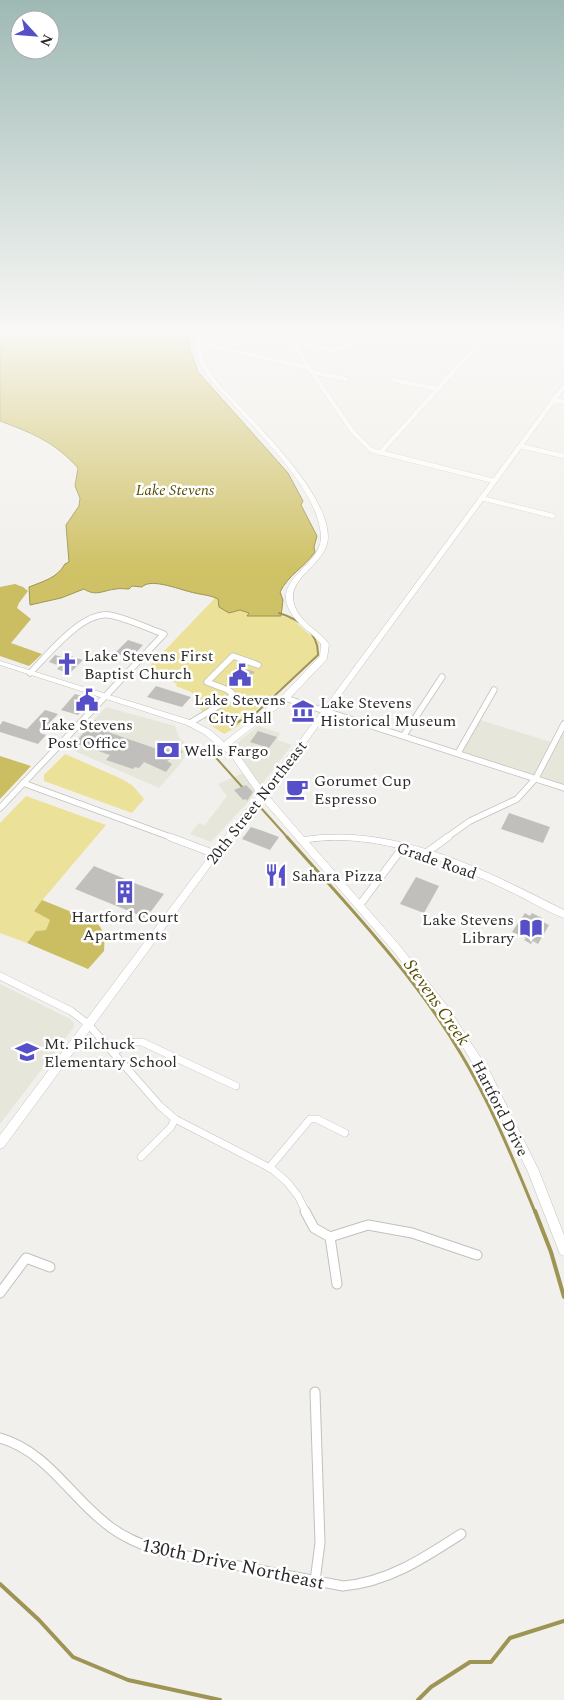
<svg xmlns="http://www.w3.org/2000/svg" width="564" height="1700" font-family="Spectral,serif">
<style>
.built{fill:#e7e6da}
.green{fill:#ece199}
.forest{fill:#cbbd61}
.water{fill:#cfc165;stroke:#9e9453}
.lines{fill:none;stroke-linecap:round;stroke-linejoin:round}
.stream-far2{stroke:#9e9453;stroke-width:2}
.stream-far1{stroke:#9e9453;stroke-width:3}
.stream{stroke:#9e9453;stroke-width:4}
.building{fill:#c0bfbb}
.street-far3-casing{stroke:#c1c1bc;stroke-width:5}
.street-far2-casing{stroke:#c1c1bc;stroke-width:7}
.street-far1-casing{stroke:#c1c1bc;stroke-width:8}
.street-casing{stroke:#c1c1bc;stroke-width:11}
.secondary-casing{stroke:#c1c1bc;stroke-width:1}
.street-far3{stroke:#fff;stroke-width:4.5}
.street-far2{stroke:#fff;stroke-width:5.5}
.street-far1{stroke:#fff;stroke-width:7}
.street{stroke:#fff;stroke-width:9}
.secondary{fill:#fff;fill-rule:evenodd}
.labels{text-anchor:middle;stroke-width:5;stroke-linejoin:round;paint-order:stroke}
.far-water-label{font-size:15px;font-style:italic;fill:#564b00;stroke:#fff}
.poi-label{font-size:16px;fill:#2a2a29;stroke:#fff;text-anchor:start}
.street-label{font-size:16px;fill:#2a2a29;stroke:#fff}
.water-label{font-size:18px;font-style:italic;fill:#564b00;stroke:#fff}
.near-street-label{font-size:19px;fill:#2a2a29;stroke:#fff}
</style>
<rect width="100%" height="100%" fill="#f1f0ec"/>
<g class="built">
<path d="M106,707L175,726L179,738L190,747L181,763L159,788L68,748Z"/>
<path d="M477,719L554,743L564,724V788L458,753Z"/>
<path d="M258,726L280,733L277,740L292,745L249,801L211,842L190,834L199,823L205,825L227,796L218,784L250,770L236,748L237,743Z"/>
<path d="M0,984L70,1019L74,1023V1027L0,1124Z"/>
</g>
<g class="green">
<path d="M215,598L249,613L248,616H281L291,618L319,643L317,656L238,726L224,734L209,724L191,692L176,686L177,684L146,670Z"/>
<path d="M65,754L122,779L133,786L144,799L132,813L44,781V775Z"/>
<path d="M26,796L106,825L34,910L50,920L46,930L36,931L27,943L0,933V823Z"/>
</g>
<g class="forest">
<path d="M15,584L23,587L28,591L19,603L17,608L31,619L11,643L42,654L29,666L0,656V587Z"/>
<path d="M0,756L31,766L0,799Z"/>
<path d="M42,900L94,921C105,929 105,938 104,951L88,969L27,943L36,931L46,930L50,920L34,911Z"/>
</g>
<path class="water" d="M0,333H189V346L198,372L288,473L303,501L301,505L317,536L314,547L315,552C304,568 289,574 280,592L283,600L281,616H247L249,613L240,610L229,613L219,607L218,599C210,595 203,595 195,593C183,591 151,577 142,587L132,586L129,589C125,589 120,588 116,589C104,590 96,597 84,589L61,598L30,605L29,587C44,581 57,578 65,564L69,562L66,525L79,506L80,498L75,486L78,468C55,442 32,433 0,421Z"/>
<g class="lines">
<g class="stream-far2">
<path d="M234,724L256,713L318,655C319,632 298,619 279,613"/>
<path d="M213,745L210,751L244,789"/>
<path d="M261,808L288,838"/>
</g>
<path class="stream-far1" d="M287,837C348,906 414,974 461,1054C491,1104 513,1159 535,1212"/>
<g class="stream">
<path d="M535,1211L551,1252L564,1297"/>
<path d="M0,1584L39,1620L73,1657L128,1680L220,1700"/>
<path d="M418,1700L431,1687L470,1662H491L510,1638L564,1621"/>
</g>
</g>
<g class="building">
<path d="M128,640L143,645L131,658L115,653Z"/>
<path d="M55,655L68,659L71,656L83,660L69,674L57,669L60,666L49,662Z"/>
<path d="M238,666L255,672L242,685L226,679Z"/>
<path d="M156,686L191,697L182,707L147,697Z"/>
<path d="M75,694L92,699L78,715L61,710Z"/>
<path d="M45,710L58,714L40,733L46,735L38,744L0,732V725L3,721L27,729Z"/>
<path d="M95,720L107,724L102,730L160,750L171,743L183,752L167,761L172,764L166,772L144,762L139,768L135,767L133,769L106,760L110,755L75,743Z"/>
<path d="M258,731L277,737L269,748L250,742Z"/>
<path d="M246,785L253,792L247,801L246,799L243,800L234,790Z"/>
<path d="M509,813L550,827L543,843L501,829Z"/>
<path d="M251,827L263,831L279,837L270,850L242,839Z"/>
<path d="M94,866L137,884L164,894L146,918L75,889Z"/>
<path d="M416,877L439,886L424,913L400,904Z"/>
<path d="M525,913L530,916L532,913L542,918L541,921L549,925L538,944L533,941L531,944L524,940L526,938L512,932Z"/>
</g>
<g class="lines">
<defs>
<g id="street-far3">
<path d="M287,333L309,368"/>
<path d="M326,333L344,337"/>
<path d="M292,342L333,350L353,345"/>
<path d="M198,343L309,368L353,432L371,450L494,481"/>
<path d="M312,372L346,379"/>
<path d="M393,380L438,389"/>
<path d="M554,400L564,402"/>
<path d="M520,446L564,456"/>
<path d="M380,453L488,333"/>
<path d="M481,498L553,516"/>
</g>
<g id="street-far2">
<path d="M285,698L564,788"/>
<path d="M190,723L228,700L233,694L228,690L207,682L233,656L258,665"/>
<path d="M404,735L442,677"/>
<path d="M458,753L494,690"/>
<path d="M23,783L173,838"/>
<path d="M0,808L164,634C149,629 124,617 109,615C81,612 48,655 30,673"/>
<path d="M446,838L470,821L517,799L536,778L564,724"/>
</g>
<g id="street-far1">
<path d="M170,837L215,854"/>
<path d="M426,853L448,837"/>
<path d="M359,906L403,847"/>
<path d="M0,976L71,1011L88,1024L160,1106L175,1119L272,1169L287,1182L298,1196L306,1212"/>
<path d="M114,1052L130,1042H142L236,1086"/>
<path d="M141,1157L171,1127L175,1119"/>
<path d="M269,1168L310,1119H317L345,1133"/>
</g>
<g id="street">
<path d="M305,1211L314,1228L330,1237L368,1225L412,1233L477,1255"/>
<path d="M330,1237L337,1284"/>
<path d="M0,1293L26,1258L50,1267"/>
<path d="M315,1392L320,1543L315,1581"/>
<path d="M0,1438C47,1451 71,1498 109,1526C123,1537 139,1543 156,1550L343,1586C388,1582 424,1558 461,1534"/>
</g>
<path id="secondary" d="M195,333H201C201,340 201,349 203,356C208,374 224,389 236,402C264,432 310,478 324,517C327,526 330,538 326,547C317,570 281,582 297,611C304,624 320,632 329,644L327,659L288,700L229,746L237,752L263,789L324,708L562,385L564,384V390L268,795L304,837C395,823 485,870 564,910V918C545,911 527,899 509,891C448,862 378,832 309,842L400,946L448,1007L491,1074L539,1171L564,1235V1256L560,1254L528,1172L483,1080L442,1013L394,952L263,801L218,856L4,1147L0,1149V1135L212,852L258,795L231,756L204,734L187,725L0,665V661L193,721L210,730L224,742L282,696L320,656L321,644C312,632 297,625 290,611C274,582 310,570 319,547C323,538 320,527 317,517C305,479 258,432 231,402C219,389 202,374 197,356C195,349 196,340 195,333Z"/>
</defs>
<use href="#street-far3" class="street-far3-casing"/>
<use href="#street-far2" class="street-far2-casing"/>
<use href="#street-far1" class="street-far1-casing"/>
<use href="#street" class="street-casing"/>
<use href="#secondary" class="secondary-casing"/>
<use href="#street-far3" class="street-far3"/>
<use href="#street-far2" class="street-far2"/>
<use href="#street-far1" class="street-far1"/>
<use href="#street" class="street"/>
<use href="#secondary" class="secondary"/>
</g>
<linearGradient id="sky" x2="0" y2="1"><stop stop-color="#9eb9b4"/><stop offset="0.58" stop-color="#f9f8f6"/><stop offset="1" stop-color="#f9f8f6" stop-opacity="0"/></linearGradient>
<rect width="564" height="571" fill="url(#sky)"/>
<defs>
<symbol id="church-bare" viewBox="-9 -9 18 18"><path d="M-1.2-6h2.4v3.5h3.3v2.4h-3.3V6h-2.4V-.1h-3.3v-2.4h3.3Z" fill="#574fc7" stroke="#fff" stroke-width="2.5" paint-order="stroke"/></symbol>
<symbol id="civic-bare" viewBox="-9 -9 18 18"><path d="M-.6-6.5H3V-4.5H.6V-3L4-1V1h2V6H-6V1h2V-1L-.6-3ZM-1.2 2.5V6h2.4V2.5Z" fill="#574fc7" stroke="#fff" stroke-width="2.5" paint-order="stroke"/></symbol>
<symbol id="museum-bare" viewBox="-9 -9 18 18"><path d="M0-6L6-3V-2H-6V-3ZM-5-1h2V3h-2ZM-1-1h2V3h-2ZM3-1h2V3H3ZM-6 4H6V6H-6Z" fill="#574fc7" stroke="#fff" stroke-width="2.5" paint-order="stroke"/></symbol>
<symbol id="bank-bare" viewBox="-9 -9 18 18"><path d="M-6-4H6V4H-6ZM0-2.3a2.3 2.3 0 1 0 0 4.6a2.3 2.3 0 1 0 0-4.6Z" fill="#574fc7" stroke="#fff" stroke-width="2.5" paint-order="stroke"/></symbol>
<symbol id="cafe-bare" viewBox="-9 -9 18 18"><path d="M-5.5-4.5H6V0H3Q3 3.5 0 3.5H-2.5Q-5.5 3.5-5.5 0ZM3-3.2v2h1.7v-2ZM-6 4.5H4V6H-6Z" fill="#574fc7" stroke="#fff" stroke-width="2.5" paint-order="stroke"/></symbol>
<symbol id="restaurant-bare" viewBox="-9 -9 18 18"><path d="M-5-6h1v4h1v-4h1v4h1v-4h1v5L-1.5 .5V6h-2V.5L-5-1ZM5-6V6H3V1.5H1.5Q1.5-4 5-6Z" fill="#574fc7" stroke="#fff" stroke-width="2.5" paint-order="stroke"/></symbol>
<symbol id="building-bare" viewBox="-9 -9 18 18"><path d="M-4-6H4V6H1V3H-1V6H-4ZM-2.5-4.3h1.7v1.8h-1.7ZM.8-4.3h1.7v1.8H.8ZM-2.5-1h1.7V.8h-1.7ZM.8-1h1.7V.8H.8Z" fill="#574fc7" stroke="#fff" stroke-width="2.5" paint-order="stroke"/></symbol>
<symbol id="library-bare" viewBox="-9 -9 18 18"><path d="M-6-4Q-3-5.5-.7-3.5V5Q-3 3-6 4ZM6-4Q3-5.5 .7-3.5V5Q3 3 6 4Z" fill="#574fc7" stroke="#fff" stroke-width="2.5" paint-order="stroke"/></symbol>
<symbol id="school-bare" viewBox="-9 -9 18 18"><path d="M0-5L7-2L0 1L-7-2ZM-4 1L0 2.5L4 1V4Q0 6-4 4Z" fill="#574fc7" stroke="#fff" stroke-width="2.5" paint-order="stroke"/></symbol>
</defs>
<g fill-rule="evenodd">
<use href="#church-bare" x="51" y="648" width="32" height="32"/>
<use href="#civic-bare" x="224" y="659" width="32" height="32"/>
<use href="#civic-bare" x="71" y="684" width="32" height="32"/>
<use href="#museum-bare" x="287" y="695" width="32" height="32"/>
<use href="#bank-bare" x="152" y="734" width="32" height="32"/>
<use href="#cafe-bare" x="281" y="773" width="32" height="32"/>
<use href="#restaurant-bare" x="260" y="859" width="32" height="32"/>
<use href="#building-bare" x="109" y="876" width="32" height="32"/>
<use href="#library-bare" x="515" y="912" width="32" height="32"/>
<use href="#school-bare" x="11" y="1036" width="32" height="32"/>
</g>
<g class="labels">
<g class="far-water-label">
<text x="175" y="495">Lake Stevens</text>
</g>
<g class="poi-label">
<text x="84" y="661">Lake Stevens First<tspan x="84" dy="18">Baptist Church</tspan></text>
<text x="240" y="705" text-anchor="middle">Lake Stevens<tspan x="240" dy="18">City Hall</tspan></text>
<text x="320" y="708">Lake Stevens<tspan x="320" dy="18">Historical Museum</tspan></text>
<text x="87" y="730" text-anchor="middle">Lake Stevens<tspan x="87" dy="18">Post Office</tspan></text>
<text x="184" y="756">Wells Fargo</text>
<text x="314" y="786">Gorumet Cup<tspan x="314" dy="18">Espresso</tspan></text>
<text x="292" y="881">Sahara Pizza</text>
<text x="125" y="922" text-anchor="middle">Hartford Court<tspan x="125" dy="18">Apartments</tspan></text>
<text x="514" y="925" text-anchor="end">Lake Stevens<tspan x="514" dy="18">Library</tspan></text>
<text x="44" y="1049">Mt. Pilchuck<tspan x="44" dy="18">Elementary School</tspan></text>
</g>
<g class="street-label">
<text transform="translate(256 802) rotate(-52)" y="6">20th Street Northeast</text>
<text transform="translate(437 860) rotate(19)" y="6">Grade Road</text>
<text transform="translate(501 1108) rotate(63)" y="6">Hartford Drive</text>
</g>
<g class="water-label">
<text transform="translate(437 1002) rotate(55)" y="6">Stevens Creek</text>
</g>
<g class="near-street-label">
<text transform="translate(233 1563) rotate(12)" y="7">130th Drive Northeast</text>
</g>
</g>
<g transform="translate(35 35) rotate(116)"><circle r="24" fill="#ffffff" stroke="#aaaaa9"/>
<path d="M0-4L9 19L0 12L-9 19Z" fill="#574fc7"/>
<text y="-8" font-size="14" font-weight="bold" text-anchor="middle" fill="#2a2a29">N</text>
</g>
</svg>
